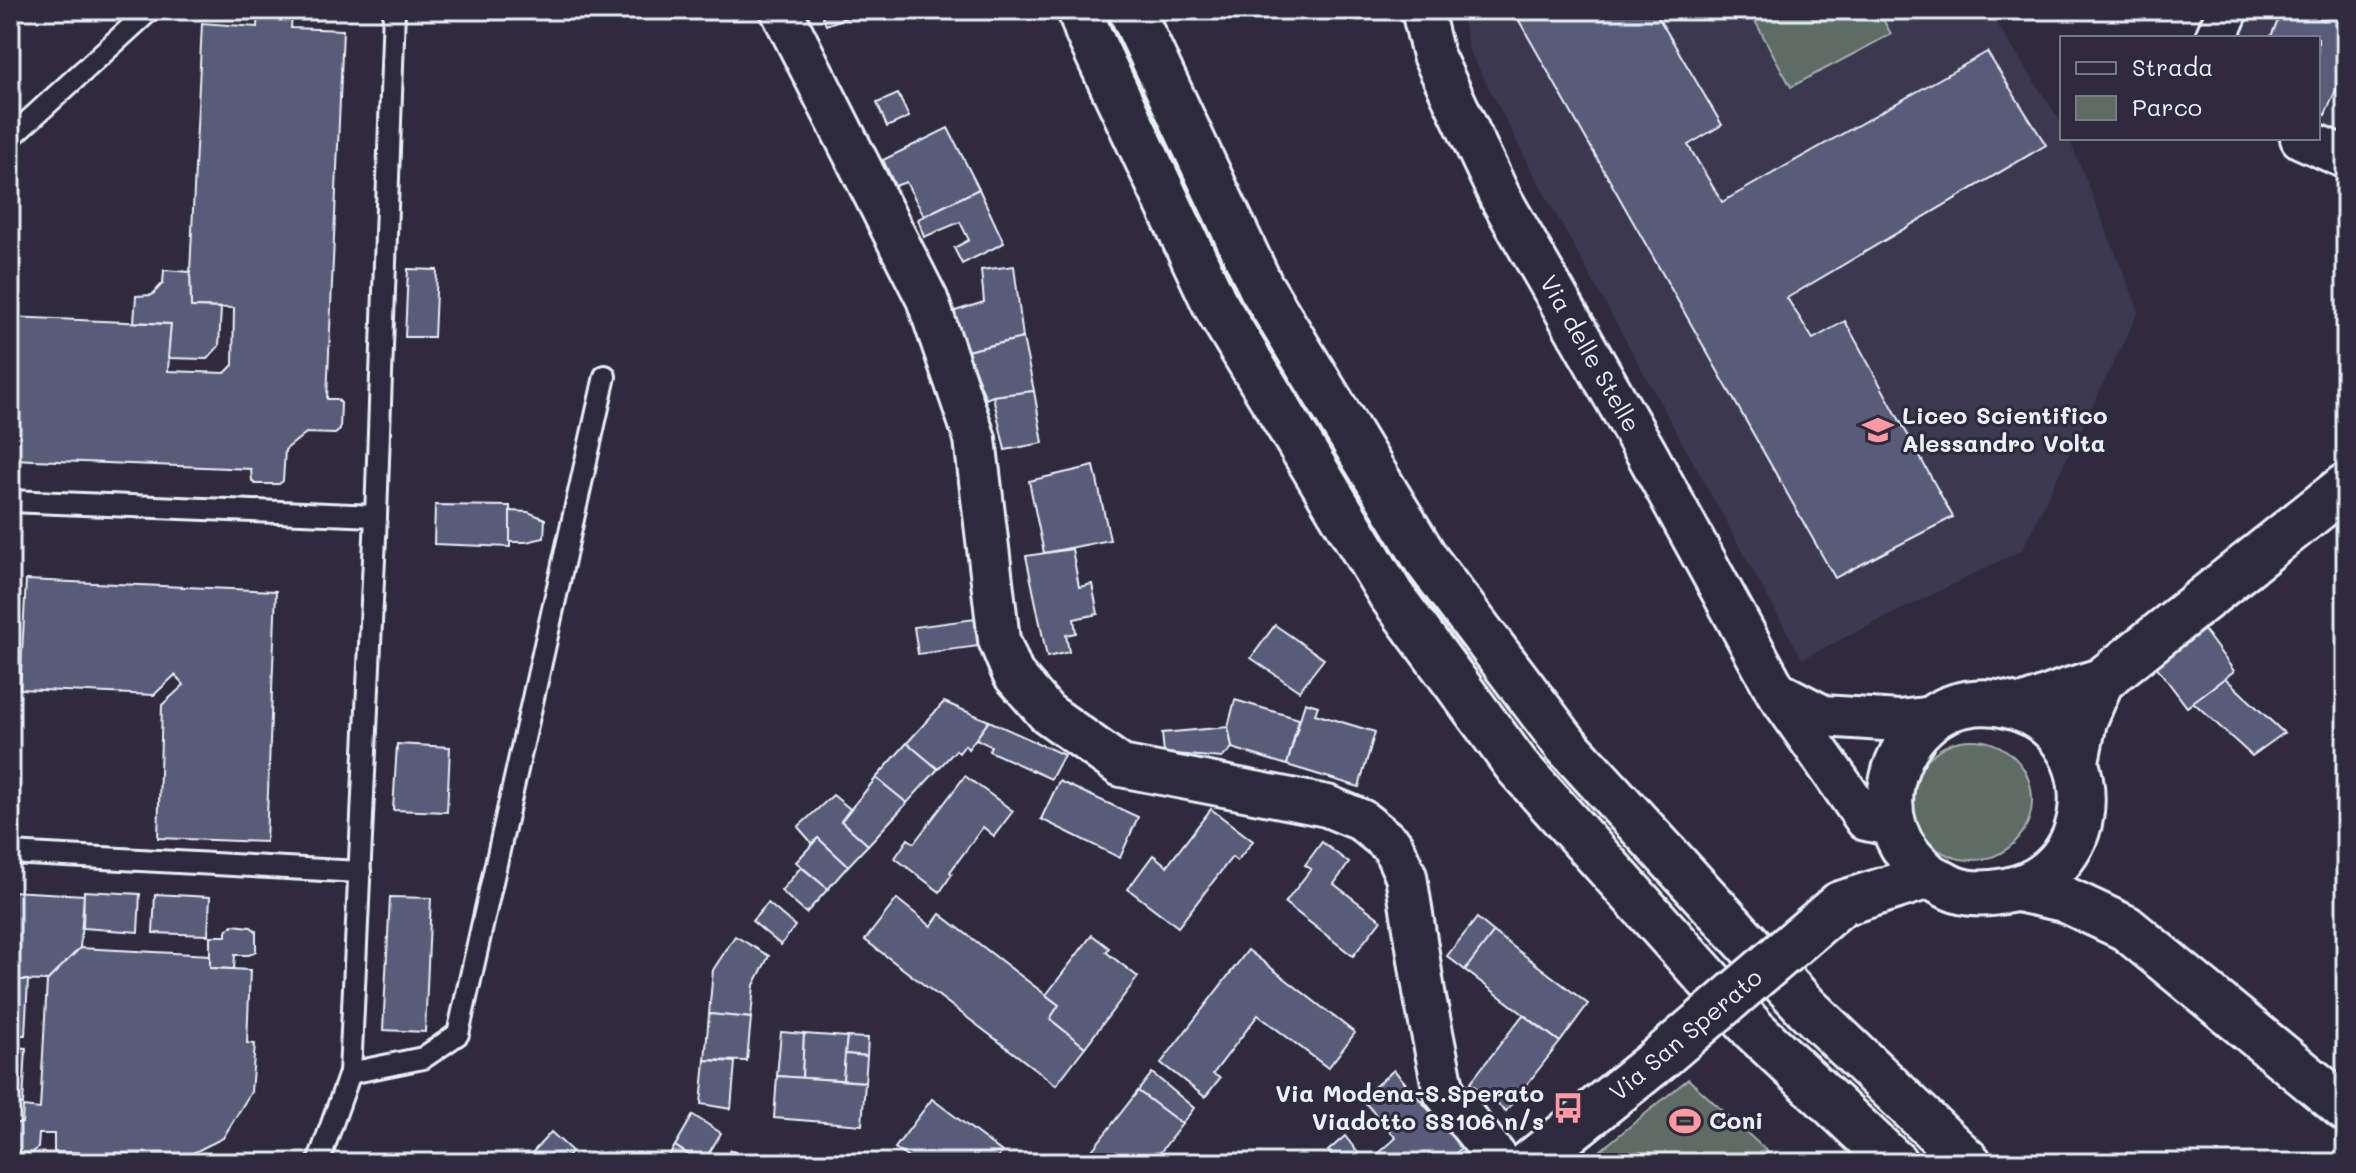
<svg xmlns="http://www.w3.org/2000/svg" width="2356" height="1173" font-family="Mali,sans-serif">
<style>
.built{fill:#3b394f}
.green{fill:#5e6c63;stroke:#a3aeae;stroke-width:2}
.building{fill:#585c78;stroke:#e8f1f8;stroke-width:2}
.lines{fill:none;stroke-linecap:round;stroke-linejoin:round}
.service-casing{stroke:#e8f1f8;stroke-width:26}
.minor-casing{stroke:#e8f1f8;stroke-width:46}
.tertiary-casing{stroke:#e8f1f8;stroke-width:50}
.secondary-casing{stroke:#e8f1f8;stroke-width:50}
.motorway-casing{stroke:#e8f1f8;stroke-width:50}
.service{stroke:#2f2a3d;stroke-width:20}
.minor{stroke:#2f2a3d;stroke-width:40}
.tertiary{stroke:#2f2a3d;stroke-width:44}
.secondary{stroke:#2f2a3d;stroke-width:44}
.motorway{stroke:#2f2a3d;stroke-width:44}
.secondary-bridge-casing{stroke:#e8f1f8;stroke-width:50;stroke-linecap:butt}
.secondary-bridge{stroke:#2f2a3d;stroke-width:44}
.labels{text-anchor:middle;stroke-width:6;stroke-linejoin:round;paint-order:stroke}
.street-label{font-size:24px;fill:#e8f1f8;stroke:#2f2a3d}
.poi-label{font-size:24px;font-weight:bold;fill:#e8f1f8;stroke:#2f2a3d;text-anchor:start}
</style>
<rect width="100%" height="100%" fill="#2f2a3d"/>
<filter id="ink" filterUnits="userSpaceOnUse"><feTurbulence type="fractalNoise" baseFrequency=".0125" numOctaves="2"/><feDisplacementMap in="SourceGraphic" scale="16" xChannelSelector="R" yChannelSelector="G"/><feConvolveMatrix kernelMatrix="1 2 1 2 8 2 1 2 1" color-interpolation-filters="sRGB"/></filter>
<g filter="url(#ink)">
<g class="built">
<path d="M1461,10H1988L2062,124V138H2069L2139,311L2022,550L1802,659L1537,180L1468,48Z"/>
<path d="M2247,10H2346V146L2318,133V38H2234Z"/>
</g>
<g class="green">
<path d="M1749,10H1878L1891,34L1791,87Z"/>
<circle cx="1972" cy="800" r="60"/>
<path d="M1688,1079L1780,1163H1585Z"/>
</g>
<g class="building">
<path d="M258,10H317L313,15L292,14L291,28L343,30L327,399H337L341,403L340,430L335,434L306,433L285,450L283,481L279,484H255L252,481L251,469L10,459V317L171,324L168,371L225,373L233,365L234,308L191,307L190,272L202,23L257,27Z"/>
<path d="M820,10H866L826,25Z"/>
<path d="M1513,10H1654L1722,125L1688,145L1722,202L1987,52L2046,145L1787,298L1813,339L1845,321L1953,517L1835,578Z"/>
<path d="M2283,10H2303L2324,20L2328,10H2342L2336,25L2346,29V67L2325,115L2318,112V38H2270Z"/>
<path d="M2303,10H2328L2324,20Z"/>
<path d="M2342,10H2346V29L2336,25Z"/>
<path d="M898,94L909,117L887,127L877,103Z"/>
<path d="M948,128L979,189L924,216L906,182L895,186L883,160Z"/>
<path d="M979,189L1004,243L962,264L954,248L969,240L960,222L924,237L918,219Z"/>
<path d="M1014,266L1023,338L967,351L952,312L984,302L981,270Z"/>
<path d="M408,269L437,270L434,337H405Z"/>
<path d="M164,270L190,272L191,307L221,308L219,346L207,359L168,358L171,324L134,322L136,296L152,295L163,283Z"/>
<path d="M1023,338L1034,391L993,396L986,399L967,351Z"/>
<path d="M1034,391L1043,443L1005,450L993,396Z"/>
<path d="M1094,466L1110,540L1044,553L1029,481Z"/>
<path d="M435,505L510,506V547L434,544Z"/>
<path d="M510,511L528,512L545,519L544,538L526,542H510Z"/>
<path d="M1072,549L1079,587L1092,584L1098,614L1074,619L1076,633L1066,635L1069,652L1047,657L1026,556Z"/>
<path d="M26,580L276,591L266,842L158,838L162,705L184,685L175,675L154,695L20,689Z"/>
<path d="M975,619L979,646L918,654L914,627Z"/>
<path d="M1275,625L1324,659L1299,691L1251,658Z"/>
<path d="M2204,630L2234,671L2187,707L2156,666Z"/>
<path d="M2225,678L2284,733L2252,756L2193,702Z"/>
<path d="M1235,700L1299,719L1287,765L1232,748L1228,727Z"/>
<path d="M944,702L989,721L968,749L965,745L959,753L956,750L938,769L907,743Z"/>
<path d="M1305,702L1318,706L1315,714L1375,732L1359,787L1287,765Z"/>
<path d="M989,721L1064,755L1051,779L989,751L991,746L976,739Z"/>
<path d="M1228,727L1232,748L1222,758L1164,753L1162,733Z"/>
<path d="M907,743L938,769L907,803L876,778Z"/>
<path d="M397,744L450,747L447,812L393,810Z"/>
<path d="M965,776L1013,811L994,836L983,827L950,872L952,874L940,892L895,858L908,839L914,843Z"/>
<path d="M876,778L907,803L868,845L841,821Z"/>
<path d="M1059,781L1138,817L1120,858L1041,819Z"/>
<path d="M833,795L850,809L841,821L868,845L848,866L818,838L812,843L798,827Z"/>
<path d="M1211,809L1253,841L1237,861L1232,857L1178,927L1128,889L1153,855L1167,866Z"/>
<path d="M818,838L848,866L828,889L796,862Z"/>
<path d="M1322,842L1349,863L1334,884L1381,920L1353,956L1285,903L1311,869L1305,865Z"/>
<path d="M801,867L828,889L806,913L781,891Z"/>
<path d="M10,891L84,895L80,948L47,981L10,980Z"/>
<path d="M84,891L140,894L138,932L83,928Z"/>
<path d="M155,894L210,897L208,935L153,933Z"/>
<path d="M390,897L431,898L425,1032L383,1030Z"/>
<path d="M897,899L931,926L940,914L1059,1005L1050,1019L1085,1047L1056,1085L865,940Z"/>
<path d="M768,903L795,926L781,945L752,921Z"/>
<path d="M1477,918L1494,932L1465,970L1447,956Z"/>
<path d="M233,925L251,927L256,931V951L249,955H235L234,969L210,968V936H226V931Z"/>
<path d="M1494,932L1588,1004L1560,1042L1465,970Z"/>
<path d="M1092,935L1109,948L1106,952L1138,977L1085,1047L1050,1019L1059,1005L1046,995Z"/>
<path d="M735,936L769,956L754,985L751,1018L709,1014L713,970Z"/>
<path d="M80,948L210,955V968L250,970L247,1043L255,1044L251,1092L223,1138L173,1163L126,1162L127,1154L54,1152V1134H39L38,1148L32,1153L13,1152L10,1149V1128L15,1123H22L23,1107L40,1109L47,981Z"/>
<path d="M1248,950L1355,1033L1328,1068L1258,1015L1213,1074L1220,1078L1205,1097L1161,1063Z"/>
<path d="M10,980H28L25,1035H10Z"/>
<path d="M709,1014L751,1018L747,1061L705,1060Z"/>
<path d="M1523,1015L1560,1042L1506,1111L1470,1083Z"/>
<path d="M781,1032L804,1034L802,1078L777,1076Z"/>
<path d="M804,1034L847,1037L843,1080L802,1078Z"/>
<path d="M847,1037L868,1038L867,1056L845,1054Z"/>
<path d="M10,1047L26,1048L23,1105L10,1104Z"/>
<path d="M845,1054L867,1056L865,1082L843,1080Z"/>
<path d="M705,1060L735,1062L731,1109L701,1104Z"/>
<path d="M1394,1070L1462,1148L1445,1163H1416L1414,1161L1412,1163H1388L1379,1153L1396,1138L1361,1098Z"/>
<path d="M1152,1073L1194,1108L1182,1124L1138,1091Z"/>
<path d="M777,1076L865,1082L862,1125L774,1118Z"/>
<path d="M1138,1091L1182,1124L1152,1163H1093L1086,1158Z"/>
<path d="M932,1099L1002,1152L994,1163H942L937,1159L935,1163H915L895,1148Z"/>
<path d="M693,1115L721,1133L703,1163L675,1146Z"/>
<path d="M551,1132L572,1151L562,1163H523Z"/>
<path d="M1345,1136L1366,1163H1337L1328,1151Z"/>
<path d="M675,1146L696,1160L695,1163H664Z"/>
<path d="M730,1150L758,1163H724Z"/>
</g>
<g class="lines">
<defs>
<g id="service">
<path d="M10,138L150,10"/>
<path d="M10,501L376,516"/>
<path d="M10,853L360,872"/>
<path d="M350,1073L423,1058L458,1034L605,376"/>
<path d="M318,1163L350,1073L376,516L394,10"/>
</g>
<g id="minor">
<path d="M781,10L927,299L975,439L999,640L1013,674L1047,713L1121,766L1327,806L1361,820L1392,845L1406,876L1425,998L1444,1092L1501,1163"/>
<path id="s1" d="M1422,10L1433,55L1500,197L1647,454L1776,691L1866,820L1894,826"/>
<path d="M2216,38L2228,10"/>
<path d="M2301,138L2346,158"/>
<path d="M1779,693L1823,716L1899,721L1933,717"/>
</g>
<g id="tertiary">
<path d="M2022,708L2065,692L2101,681L2346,486"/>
<path d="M2076,761L2084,721L2101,681"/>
</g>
<g id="secondary">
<path d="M2018,889L2064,899L2126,928L2346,1109"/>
<path d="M1840,904L1929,876C1938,880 1947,887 1957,890C1972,895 1989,894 2005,891C2107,873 2107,727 2007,705C1982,699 1952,703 1931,719C1891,750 1875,811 1908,854C1914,862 1922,869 1929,876"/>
<path d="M1530,1163L1660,1058"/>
</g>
<g id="motorway">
<path d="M1080,10L1088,33L1215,304L1391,595L1517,766L1754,1030L1895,1163"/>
<path d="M1131,10L1261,287L1427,561L1567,746L1807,1008L1969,1163"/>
</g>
</defs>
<use href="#service" class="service-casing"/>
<use href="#minor" class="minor-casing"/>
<use href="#tertiary" class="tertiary-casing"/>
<use href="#secondary" class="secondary-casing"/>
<use href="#motorway" class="motorway-casing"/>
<use href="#service" class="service"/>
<use href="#minor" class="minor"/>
<use href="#tertiary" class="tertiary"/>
<use href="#secondary" class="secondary"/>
<use href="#motorway" class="motorway"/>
<defs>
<path id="secondary-bridge" d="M1660,1058L1840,904"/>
</defs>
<use href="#secondary-bridge" class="secondary-bridge-casing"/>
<use href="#secondary-bridge" class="secondary-bridge"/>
</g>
</g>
<defs>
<symbol id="university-bare" viewBox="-9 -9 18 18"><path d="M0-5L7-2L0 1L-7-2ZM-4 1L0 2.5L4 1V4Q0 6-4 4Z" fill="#ff9aa2" stroke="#2f2a3d" stroke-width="2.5" paint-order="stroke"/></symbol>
<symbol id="bus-bare" viewBox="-9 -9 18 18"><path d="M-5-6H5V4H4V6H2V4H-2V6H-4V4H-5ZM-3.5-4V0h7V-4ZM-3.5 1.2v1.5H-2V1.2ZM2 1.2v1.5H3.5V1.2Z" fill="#ff9aa2" stroke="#2f2a3d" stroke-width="2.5" paint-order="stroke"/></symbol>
<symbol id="stadium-bare" viewBox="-9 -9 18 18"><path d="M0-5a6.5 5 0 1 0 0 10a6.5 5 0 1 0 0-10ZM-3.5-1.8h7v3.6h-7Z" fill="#ff9aa2" stroke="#2f2a3d" stroke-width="2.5" paint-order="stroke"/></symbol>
</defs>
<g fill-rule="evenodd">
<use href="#university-bare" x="1856" y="408" width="44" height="44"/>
<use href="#bus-bare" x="1546" y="1086" width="44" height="44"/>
<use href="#stadium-bare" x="1663" y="1099" width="44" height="44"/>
</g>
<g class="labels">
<g class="street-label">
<text dy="8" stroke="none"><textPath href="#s1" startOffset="384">Via delle Stelle</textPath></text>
<text transform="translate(1686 1035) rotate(-40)" y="8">Via San Sperato</text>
</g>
<g class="poi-label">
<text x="1902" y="424">Liceo Scientifico<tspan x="1902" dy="28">Alessandro Volta</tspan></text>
<text x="1544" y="1102" text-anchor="end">Via Modena-S.Sperato<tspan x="1544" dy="28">Viadotto SS106 n/s</tspan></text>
<text x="1709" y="1129">Coni</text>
</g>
</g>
<rect width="2356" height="1173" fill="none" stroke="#2f2a3d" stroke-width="40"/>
<rect x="20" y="20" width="2316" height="1133" fill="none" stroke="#e8f1f8" stroke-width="3" filter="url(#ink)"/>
<rect x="2060" y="36" width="260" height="104" fill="#2f2a3d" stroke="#797a88" stroke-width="2"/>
<rect x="2076" y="62" width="40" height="12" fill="#2f2a3d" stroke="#797a88" stroke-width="2"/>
<text x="2132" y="76" font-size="24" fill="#e8f1f8">Strada</text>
<rect x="2076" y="96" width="40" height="24" fill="#5e6c63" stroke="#797a88" stroke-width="2"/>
<text x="2132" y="116" font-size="24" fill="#e8f1f8">Parco</text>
</svg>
